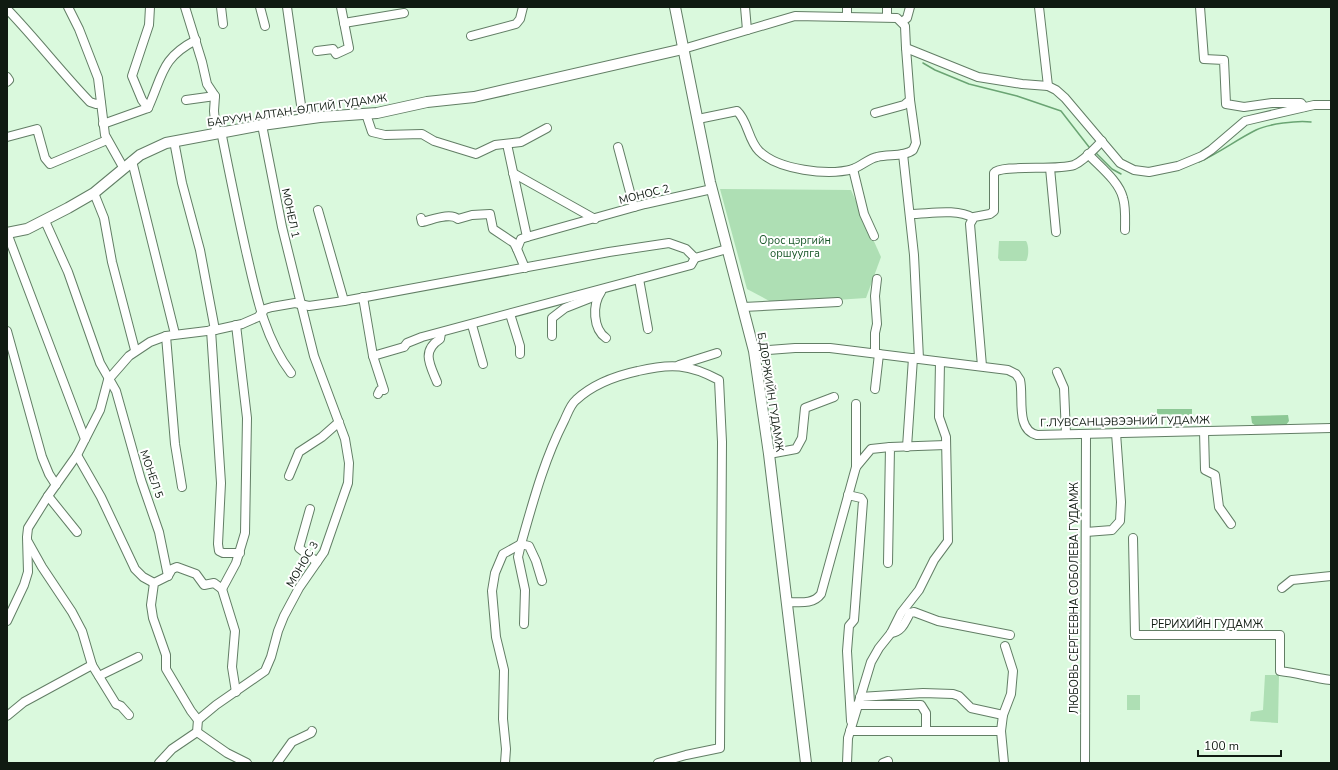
<svg xmlns="http://www.w3.org/2000/svg" width="1338" height="770" font-family="'Nunito Sans',sans-serif">
<style>
.green{fill:#aedfb4}
.forest{fill:#8dc895}
.lines{fill:none;stroke-linecap:round;stroke-linejoin:round}
.stream{stroke:#6aa473;stroke-width:1.5}
.minor-casing{stroke:#627e65;stroke-width:10}
.major-casing{stroke:#627e65;stroke-width:12}
.minor{stroke:#fff;stroke-width:8}
.major{stroke:#fff;stroke-width:10}
.labels{text-anchor:middle;stroke-width:4;stroke-linejoin:round;paint-order:stroke}
.street-label{font-size:11px;fill:#101b12;stroke:#fff}
.park-label{font-size:11px;fill:#185728;stroke:#fff}
</style>
<rect width="100%" height="100%" fill="#daf9dd"/>
<g class="green">
<path d="M720,189L851,190L881,257L866,298L775,304L747,289Z"/>
<path d="M999,241H1026C1029,245 1029,257 1026,261H1000L998,258Z"/>
<path d="M1265,675H1279L1278,723L1250,721L1251,712L1263,710Z"/>
<rect x="1127" y="695" width="13" height="15"/>
</g>
<g class="forest">
<path d="M1157,409H1192V415L1157,414Z"/>
<path d="M1288,415L1289,421L1286,425L1256,426L1252,423L1251,416Z"/>
</g>
<g class="lines">
<g class="stream">
<path d="M923,63L935,70L969,84L1017,96L1061,111L1089,147"/>
<path d="M1096,153L1112,169L1121,174"/>
<path d="M1199,162C1219,153 1236,140 1256,130C1268,124 1298,120 1311,122"/>
</g>
<defs>
<g id="minor">
<path d="M68,7L79,29L98,78L105,135L123,167"/>
<path d="M185,7L202,62L207,84L215,96L214,111L216,132"/>
<path d="M221,7L223,24"/>
<path d="M260,7L265,26"/>
<path d="M287,7L303,119"/>
<path d="M745,7L747,30"/>
<path d="M847,7V17"/>
<path d="M887,7V17"/>
<path d="M1039,7L1048,86L1056,90L1065,98L1120,163L1134,170L1149,172L1178,166L1202,156L1211,150L1245,121L1314,105H1331"/>
<path d="M1200,7L1204,59L1224,60L1226,104L1244,107L1272,103H1301L1304,107"/>
<path d="M7,9C36,39 61,72 90,102L96,104L101,103"/>
<path d="M902,22L907,18L910,7"/>
<path d="M344,23L404,13"/>
<path d="M471,36L516,24L520,19L523,7"/>
<path d="M683,49L795,16L897,18L905,26L906,48L978,77L1022,84L1048,86"/>
<path d="M317,51L333,49L336,54L349,48L341,7"/>
<path d="M7,77L9,80L7,82"/>
<path d="M186,100L215,96"/>
<path d="M148,108L142,100L132,76L149,25L150,7"/>
<path d="M875,113L904,105L910,100L906,48"/>
<path d="M366,114L372,132L385,135L422,134L434,141L476,154L495,145L521,142L547,128"/>
<path d="M698,119L737,111C748,121 748,140 759,151C778,170 828,176 853,169C861,166 870,158 877,157C889,154 904,157 913,150L916,143L910,100"/>
<path d="M103,124L148,108C163,75 161,58 196,40"/>
<path d="M221,131C229,171 237,211 246,251C256,294 264,337 291,373"/>
<path d="M7,137L37,129L45,158L50,164L107,140"/>
<path d="M174,141L182,183L200,250L215,330"/>
<path d="M507,144L527,237L645,204L712,189"/>
<path d="M618,147L634,207"/>
<path d="M903,154L914,255L919,359"/>
<path d="M1088,154C1099,166 1119,181 1123,198C1126,208 1125,220 1125,230"/>
<path d="M132,161L175,334"/>
<path d="M1050,168L1056,232"/>
<path d="M853,169L864,214L874,236"/>
<path d="M513,173L595,219"/>
<path d="M94,193L104,218L112,262L135,350"/>
<path d="M318,210L344,301"/>
<path d="M910,214C929,214 956,208 973,218"/>
<path d="M421,218L422,222C432,220 450,212 458,219L472,215L490,214L493,229L514,243L517,249"/>
<path d="M45,221L68,272L100,363L116,391L141,480L159,532L168,576"/>
<path d="M7,233L85,439"/>
<path d="M525,268L517,249L521,239L527,237"/>
<path d="M639,279L648,329"/>
<path d="M601,292C592,305 593,329 606,338"/>
<path d="M363,297L373,356L384,390H380L378,394"/>
<path d="M743,307L838,302"/>
<path d="M510,314L520,346V354"/>
<path d="M472,325L483,364"/>
<path d="M211,330L221,483L218,544L219,551L223,553H240"/>
<path d="M7,331L42,457L49,474L56,485"/>
<path d="M166,336L175,444L182,487"/>
<path d="M552,336V318L565,308L598,295"/>
<path d="M754,351L795,348H830L1008,370L1016,374L1020,380C1024,396 1015,430 1037,435L1331,428"/>
<path d="M875,353V333L877,324L875,296L877,279"/>
<path d="M373,356L404,347L407,343L422,337L691,265L695,258"/>
<path d="M679,365L717,353"/>
<path d="M982,366L970,224L974,217L990,214L994,211V173C1001,164 1058,171 1074,165C1085,160 1094,149 1102,141"/>
<path d="M1057,372L1064,388L1066,434"/>
<path d="M437,382C430,365 421,351 440,339L441,333"/>
<path d="M875,389L879,354"/>
<path d="M1204,431L1205,470L1215,475L1219,507L1231,524"/>
<path d="M907,447L913,358"/>
<path d="M769,454L796,449L802,438L805,408L834,397"/>
<path d="M77,455L101,497L135,569L143,577L154,583"/>
<path d="M856,467V404"/>
<path d="M289,476L299,452L322,437L339,422"/>
<path d="M848,495L861,498L863,501L854,620L849,626L847,651L851,721"/>
<path d="M48,496L77,532"/>
<path d="M310,509L299,548L317,562"/>
<path d="M1086,532L1112,530L1120,521L1121,502L1116,433"/>
<path d="M1133,538L1135,635H1280V671C1298,673 1313,678 1331,680"/>
<path d="M28,542L42,567L72,612L82,631L92,665L116,704L121,706L129,715"/>
<path d="M521,544L518,557L525,590L524,624"/>
<path d="M888,563L890,447L946,445"/>
<path d="M542,581L536,561L529,546L521,544C533,502 544,460 564,421C567,415 570,405 576,400C593,384 615,376 638,371C671,363 689,364 719,380L722,442L720,748L686,755L658,763"/>
<path d="M1282,588L1292,580L1331,576"/>
<path d="M222,589L235,631L232,667L236,692"/>
<path d="M786,602C799,602 813,605 821,594L856,467L871,449L890,447"/>
<path d="M7,621L24,585L28,572L27,537L28,528L48,496L77,455L100,410L108,380L129,356L150,342L166,336L215,330L242,324L258,317L265,309L272,307L295,303L309,306L344,301L609,252L669,243L686,249L695,258L727,249"/>
<path d="M891,633C902,632 905,622 910,613L914,612L938,621L1010,635"/>
<path d="M99,676L138,657"/>
<path d="M860,697L923,693L953,694L959,696L971,708L1003,715"/>
<path d="M857,705H921L926,713V731"/>
<path d="M7,716L24,702L92,665"/>
<path d="M198,720L191,711L166,669V655L153,618L151,605L154,583L168,576L172,569L177,567L196,574L204,585L214,583L222,589L236,563L245,533L247,418L236,325"/>
<path d="M850,731H1001"/>
<path d="M197,732L227,753L247,763"/>
<path d="M159,763L172,749L197,732L198,720L216,705L265,671L271,657L278,631L284,616L299,588L324,552L348,483L349,463L345,439L314,356L308,332L282,227L262,125"/>
<path d="M277,763L292,742L311,733L312,731"/>
<path d="M505,763L506,749L503,719L504,670L496,637L492,591L495,573L503,554L521,544"/>
<path d="M847,763L848,738L871,662L879,648L891,633L901,613L919,590L934,560L948,541L946,437L939,417L940,362"/>
<path d="M883,763L888,761"/>
<path d="M1004,763L1001,731L1003,715L1011,694L1013,671L1005,646"/>
<path d="M1085,763L1086,434"/>
</g>
<g id="major">
<path d="M675,7L710,182L754,351L769,454L806,763"/>
<path d="M7,233L27,229L68,208L94,193L140,155L166,143L262,125L320,117L377,113L427,102L474,97L683,49"/>
</g>
</defs>
<use href="#minor" class="minor-casing"/>
<use href="#major" class="major-casing"/>
<use href="#minor" class="minor"/>
<use href="#major" class="major"/>
</g>
<g class="labels">
<g class="street-label">
<text transform="translate(297 110) rotate(-8)" y="4">БАРУУН АЛТАН-ӨЛГИЙ ГУДАМЖ</text>
<text transform="translate(644 194) rotate(-14)" y="4">МОНОС 2</text>
<text transform="translate(291 213) rotate(78)" y="4">МОНЕЛ 1</text>
<text transform="translate(771 392) rotate(81)" y="4">Б.ДОРЖИЙН ГУДАМЖ</text>
<text transform="translate(1125 421) rotate(-1)" y="4">Г.ЛУВСАНЦЭВЭЭНИЙ ГУДАМЖ</text>
<text transform="translate(152 474) rotate(71)" y="4">МОНЕЛ 5</text>
<text transform="translate(302 564) rotate(-59)" y="4">МОНОС 3</text>
<text transform="translate(1074 598) rotate(-90)" y="4">ЛЮБОВЬ СЕРГЕЕВНА СОБОЛЕВА ГУДАМЖ</text>
<text x="1207" y="628">РЕРИХИЙН ГУДАМЖ</text>
</g>
<g class="park-label">
<text x="795" y="244">Орос цэргийн<tspan x="795" dy="13">оршуулга</tspan></text>
</g>
</g>
<rect width="1338" height="770" fill="none" stroke="#101b12" stroke-width="16"/>
<path d="M1198 750v6h83v-6" fill="none" stroke="#101b12" stroke-width="2"/>
<text x="1204" y="750" font-size="12" fill="#101b12" stroke="#ffffff" stroke-width="3" paint-order="stroke">100 m</text>
</svg>
